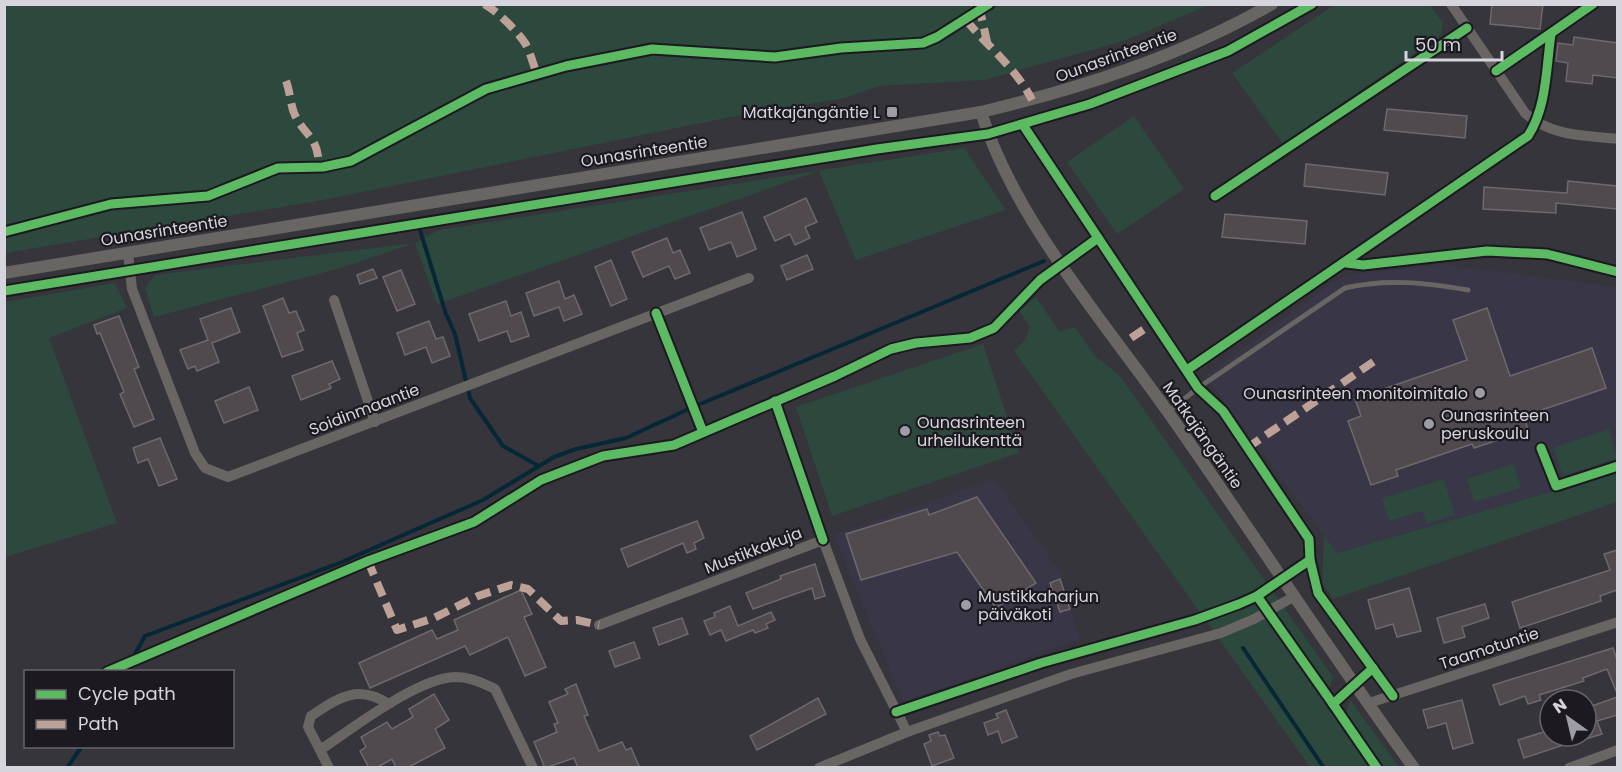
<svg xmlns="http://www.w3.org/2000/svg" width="1622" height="772" font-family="Poppins,sans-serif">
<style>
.built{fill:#393647}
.green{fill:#2d483d}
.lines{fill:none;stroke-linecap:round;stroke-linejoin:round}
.stream{stroke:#062736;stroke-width:4}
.building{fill:#50494e;stroke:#6d696d;stroke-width:1.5}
.service{stroke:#696562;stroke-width:5}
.minor{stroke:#696562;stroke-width:10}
.tertiary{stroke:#696562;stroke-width:12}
.quiet{stroke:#bda197;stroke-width:8;stroke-dasharray:15 8;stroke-linecap:butt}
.cycleway-casing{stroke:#1c1a20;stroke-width:13}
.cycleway{stroke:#5cba63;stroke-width:9}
.poi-dot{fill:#9e9ca4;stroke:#1c1a20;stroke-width:2}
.labels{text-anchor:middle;stroke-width:4.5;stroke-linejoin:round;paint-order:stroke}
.street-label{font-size:16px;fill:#d6d4dc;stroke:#1c1a20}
.poi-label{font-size:16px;fill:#d6d4dc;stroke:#1c1a20;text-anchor:start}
</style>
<rect width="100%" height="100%" fill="#36353b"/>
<g class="built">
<path d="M1441,264L1617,287V473L1337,553L1205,376L1336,280L1356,274Z"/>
<path d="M994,479L1060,572L1080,639L903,702L834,535Z"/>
</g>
<g class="green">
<path d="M5,4H1209V5L1124,41L984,80L879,86L845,98L726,118L318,201L5,253Z"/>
<path d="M1336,4L1430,5L1443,23L1441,35L1283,144L1232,73Z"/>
<path d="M1134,116L1184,189L1117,234L1067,162Z"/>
<path d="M964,148L1006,210L856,260L819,171L437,304L415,243L341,268L154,317L145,288L155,275L415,243L439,230Z"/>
<path d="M115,283L127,308L49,338L117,523L5,557V302Z"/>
<path d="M1036,297L1060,332L1075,327L1094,355L1120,376L1333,677L1324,702L1370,767H1310L1014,351L1025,340L1030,327L1019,311Z"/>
<path d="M983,344L1019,453L832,516L796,407Z"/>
<path d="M1609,429L1617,458L1563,476L1553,448Z"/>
<path d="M1514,464L1521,488L1474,502L1467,479Z"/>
<path d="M1617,473V502L1333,599L1322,582L1324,535L1337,553Z"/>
<path d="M1444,479L1455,515L1427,524L1422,511L1389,521L1382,498Z"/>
<path d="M1350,700L1399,767H1383L1345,715Z"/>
</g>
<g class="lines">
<g class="stream">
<path d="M420,230L446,314L455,334L470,398L503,446L537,465"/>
<path d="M1243,648L1324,768"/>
<path d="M125,672L145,636L342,562L483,500L554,457L576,449L626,438L693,407L1044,261"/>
<path d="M67,768L82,746"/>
</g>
</g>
<g class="building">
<path d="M1492,4H1543L1540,29L1490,24Z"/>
<path d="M1574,37L1617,43V78L1593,75L1592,84L1566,81L1568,63L1556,61L1558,43L1573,45Z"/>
<path d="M1387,109L1467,116L1465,138L1384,130Z"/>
<path d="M1306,164L1388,173L1385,195L1304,186Z"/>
<path d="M1568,181L1617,186V209L1556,203V213L1483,209L1484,187L1567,193Z"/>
<path d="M806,198L817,222L805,227L810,238L795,245L790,234L775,241L764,217Z"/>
<path d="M742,212L756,249L737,257L731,242L709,250L700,228Z"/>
<path d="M1225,214L1307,221L1305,244L1222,237Z"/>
<path d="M667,238L673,253L680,250L690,273L675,279L669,266L643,277L632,252Z"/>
<path d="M807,255L813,269L787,280L781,266Z"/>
<path d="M611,260L627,299L611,306L595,267Z"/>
<path d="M373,269L377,278L360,284L357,275Z"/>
<path d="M401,270L415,304L397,311L383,277Z"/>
<path d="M559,281L565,299L574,295L582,314L564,321L559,307L534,316L526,293Z"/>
<path d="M283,298L289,313L296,311L304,330L297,333L303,350L282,357L263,306Z"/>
<path d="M506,301L511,316L521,312L529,336L511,342L507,331L479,341L469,314Z"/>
<path d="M231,308L240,332L212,343L219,362L197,371L195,366L188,369L180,350L208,340L200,319Z"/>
<path d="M1487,308L1510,376L1592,348L1606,388L1524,416L1528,430L1474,448L1472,444L1396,470L1398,476L1371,485L1348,421L1361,416L1355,399L1467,360L1453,320Z"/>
<path d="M119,316L139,367L134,369L154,419L134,427L120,394L124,392L100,333L97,334L94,325Z"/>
<path d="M429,321L436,339L443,337L450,356L432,363L426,347L405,355L397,333Z"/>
<path d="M332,361L340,379L329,384L331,388L301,400L292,376Z"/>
<path d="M249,387L258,410L224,423L215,401Z"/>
<path d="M160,438L177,479L159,486L148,459L138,463L133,448Z"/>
<path d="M977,497L1036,583L996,608L957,552L861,580L846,534L927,509L929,515Z"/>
<path d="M697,521L704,538L694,543L696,549L687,553L683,543L628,567L621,549Z"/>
<path d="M1617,550V590L1600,596L1601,601L1520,628L1512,602L1610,570L1604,554Z"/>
<path d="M815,564L825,596L815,599L812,588L753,609L746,593L781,579L780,576Z"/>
<path d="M1060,579L1070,609L1060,612L1050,583Z"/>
<path d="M1409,588L1421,631L1397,637L1393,624L1376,629L1368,600Z"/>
<path d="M521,590L532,614L524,617L546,667L525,676L508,637L470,655L465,646L370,688L359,663L432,630L437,639L458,630L454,620Z"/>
<path d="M1485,604L1489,618L1462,627L1465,637L1444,643L1437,618Z"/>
<path d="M730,606L738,626L771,612L775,620L766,624L768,628L755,633L753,630L726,641L721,630L710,635L704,621L715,617L714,613Z"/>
<path d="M682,618L688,634L659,645L653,628Z"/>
<path d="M634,642L640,658L615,667L609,651Z"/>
<path d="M1613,648L1617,660V693L1607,669L1583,678L1584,681L1539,695L1541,700L1528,704L1525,696L1500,705L1493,685Z"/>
<path d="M576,684L588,715L584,716L599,751L622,742L626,750L631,748L640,768H578L574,758L545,768L534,742L557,732L554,724L558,723L549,702L568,694L565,689Z"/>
<path d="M434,694L449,720L435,729L445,748L407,768H396L392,759L376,768H369L360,751L366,747L361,737L387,722L392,729L413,717L409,709Z"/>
<path d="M1617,697V715L1597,721L1602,734L1586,739V708Z"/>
<path d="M818,698L826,714L757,750L750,736Z"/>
<path d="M1462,700L1473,743L1453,749L1446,723L1428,728L1423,710Z"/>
<path d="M1006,710L1017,737L1002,743L998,731L988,735L984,723L998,718L996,714Z"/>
<path d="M1550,730V736H1585V738L1524,758L1518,740Z"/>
<path d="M938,732L940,736L945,735L954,758L932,766L924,744L931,741L929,735Z"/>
</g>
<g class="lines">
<path class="service" d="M1169,411L1198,388L1345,288C1386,278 1426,283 1468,290"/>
<g class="minor">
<path d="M1451,4L1525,113C1552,137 1583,135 1618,139"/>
<path d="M128,253L132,289L195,453L205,468L228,477L749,278"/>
<path d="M334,300L375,422"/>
<path d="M599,625L823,540L860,639L907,732"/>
<path d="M1369,703L1618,622"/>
<path d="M320,750L308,727L311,716C340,697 357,684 389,704"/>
<path d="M329,768L320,750C352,729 417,678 455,677C470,677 483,683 495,689L533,768"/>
<path d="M819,768L907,732L1071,674L1221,633L1254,619L1295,596"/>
<path d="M1569,768L1618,750"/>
</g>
<g class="tertiary">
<path d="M981,112C1015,220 1103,320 1168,412C1251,530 1329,651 1414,768"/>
<path d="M4,273L981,112C1082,88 1181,56 1272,4"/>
</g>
<g class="quiet">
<path d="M484,4C495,9 518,32 525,43C530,51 533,64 537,74"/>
<path d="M979,6L988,46"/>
<path d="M966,20C988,47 1016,68 1032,100"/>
<path d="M286,81C290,91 290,102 294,113C305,138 318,134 319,167"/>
<path d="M1131,338L1155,322"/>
<path d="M1247,448L1376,360"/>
<path d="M368,561L397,630L434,618L478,596L511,585L528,589L561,621L577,620L599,625"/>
</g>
<defs>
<g id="cycleway">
<path d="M1496,71L1593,4"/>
<path d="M1023,125L1198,388L1223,411L1309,539L1310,560L1318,593L1393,696"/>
<path d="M1215,196L1467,28"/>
<path d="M4,232L111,204L208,196L278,168L323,167L351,161L486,89L566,66L652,49L775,57L841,48L923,43L937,37L989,4"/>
<path d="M1346,263L1363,265L1487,251L1547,254L1618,272"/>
<path d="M4,291L877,149L988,134L1090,104L1228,51L1312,4"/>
<path d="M656,313L703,432"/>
<path d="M1187,370L1528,136C1547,107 1546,68 1551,34"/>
<path d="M775,401L823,540"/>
<path d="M1541,448L1556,486L1618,466"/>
<path d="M1257,596L1333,704"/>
<path d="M1373,668L1333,704L1377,768"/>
<path d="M107,672L368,561L474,522L541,480L603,456L674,445L835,376L891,349L916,343L970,338L994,328L1040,280L1098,238"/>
<path d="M896,712L1041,663L1195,620L1239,604L1257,596L1310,560"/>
</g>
</defs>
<use href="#cycleway" class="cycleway-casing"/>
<use href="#cycleway" class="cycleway"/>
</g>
<g class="poi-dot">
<rect x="886" y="106" width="12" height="12" rx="3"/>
<circle cx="1480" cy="393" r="6"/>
<circle cx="1429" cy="424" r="6"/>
<circle cx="905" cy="431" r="6"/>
<circle cx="966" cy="605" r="6"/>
</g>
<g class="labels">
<g class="street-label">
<text transform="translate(1116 55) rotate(-20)" y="6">Ounasrinteentie</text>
<text transform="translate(644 151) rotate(-9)" y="6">Ounasrinteentie</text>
<text transform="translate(164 230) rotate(-9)" y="6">Ounasrinteentie</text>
<text transform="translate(364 409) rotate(-21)" y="6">Soidinmaantie</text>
<text transform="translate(1203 435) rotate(55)" y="6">Matkajängäntie</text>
<text transform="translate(753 550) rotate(-21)" y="6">Mustikkakuja</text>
<text transform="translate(1489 648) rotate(-18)" y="6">Taamotuntie</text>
</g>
<g class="poi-label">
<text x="880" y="118" text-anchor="end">Matkajängäntie L</text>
<text x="1468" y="399" text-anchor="end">Ounasrinteen monitoimitalo</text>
<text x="1441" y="421">Ounasrinteen<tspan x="1441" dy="18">peruskoulu</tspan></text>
<text x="917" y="428">Ounasrinteen<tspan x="917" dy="18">urheilukenttä</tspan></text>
<text x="978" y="602">Mustikkaharjun<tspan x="978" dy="18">päiväkoti</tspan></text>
</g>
</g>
<rect width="1622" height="772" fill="none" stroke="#d6d4dc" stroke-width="12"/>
<rect x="24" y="670" width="210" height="78" fill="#1c1a20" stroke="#66646b" stroke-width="1.5"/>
<rect x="36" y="690" width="30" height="9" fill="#5cba63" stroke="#66646b" stroke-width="1.5"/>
<text x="78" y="700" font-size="18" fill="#d6d4dc">Cycle path</text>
<rect x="36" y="720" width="30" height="9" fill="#bda197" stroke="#66646b" stroke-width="1.5"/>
<text x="78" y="730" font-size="18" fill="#d6d4dc">Path</text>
<g transform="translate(1568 718) rotate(326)"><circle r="28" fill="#1c1a20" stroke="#66646b" stroke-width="1.5"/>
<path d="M0-4.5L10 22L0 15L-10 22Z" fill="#9e9ca4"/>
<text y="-9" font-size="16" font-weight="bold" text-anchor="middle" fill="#d6d4dc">N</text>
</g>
<path d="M1406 51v9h96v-9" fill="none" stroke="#d6d4dc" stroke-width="3"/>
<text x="1415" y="51" font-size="18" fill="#d6d4dc" stroke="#1c1a20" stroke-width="4.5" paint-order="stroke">50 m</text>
</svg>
